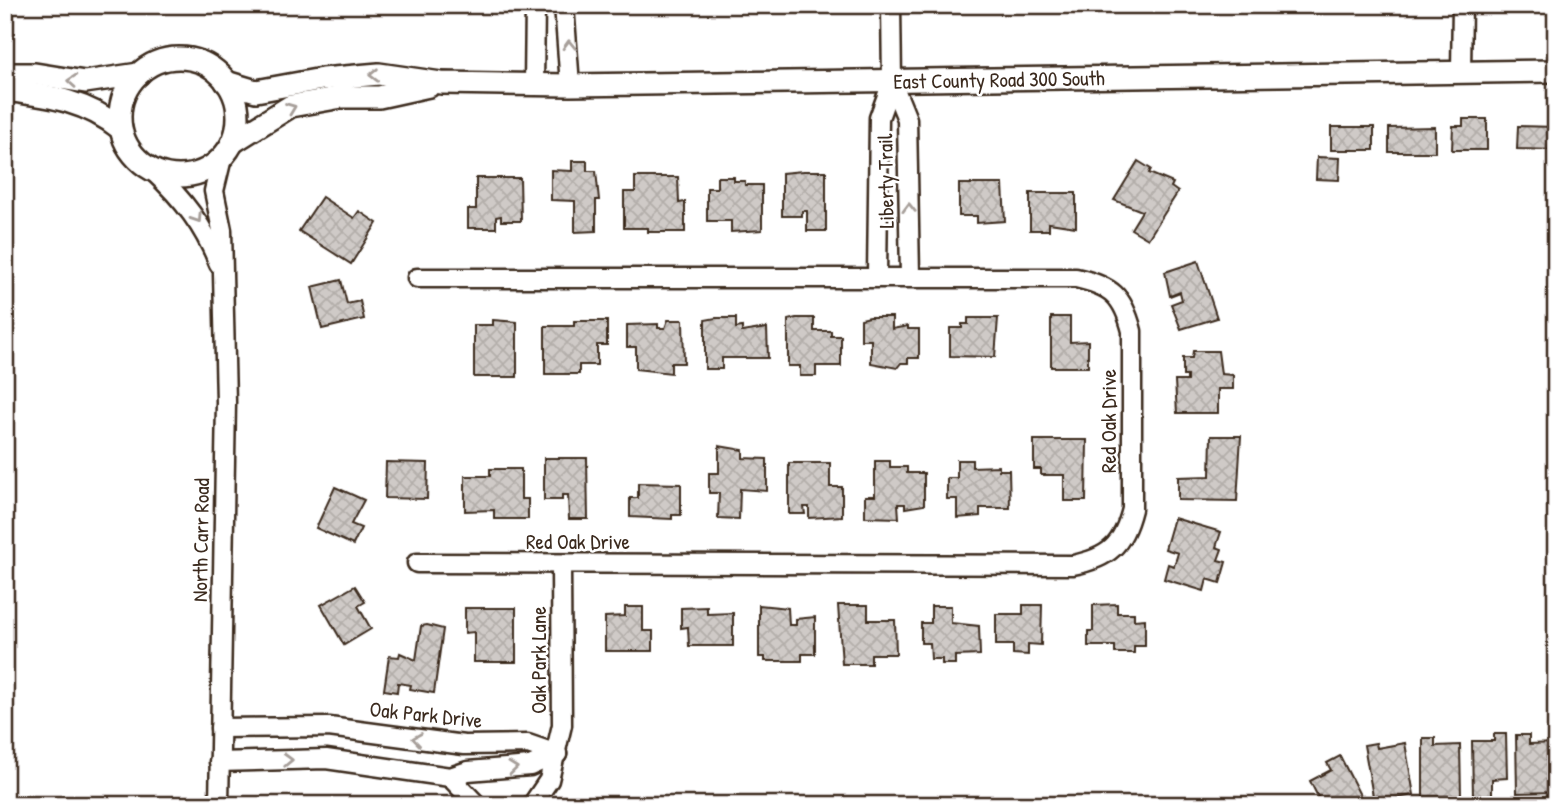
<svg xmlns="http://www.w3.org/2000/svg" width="1561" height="810" font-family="'Patrick Hand',sans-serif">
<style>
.building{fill:url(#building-cross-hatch);stroke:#3b2a1e;stroke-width:2}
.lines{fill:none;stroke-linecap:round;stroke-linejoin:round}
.minor-casing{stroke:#3b2a1e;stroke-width:23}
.tertiary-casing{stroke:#3b2a1e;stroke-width:26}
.minor{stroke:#fff;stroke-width:18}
.tertiary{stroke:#fff;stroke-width:21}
.oneway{stroke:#a79f9a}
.labels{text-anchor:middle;stroke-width:5;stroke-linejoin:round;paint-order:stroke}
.street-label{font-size:21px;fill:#3b2a1e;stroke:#fff}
</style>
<defs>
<pattern id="building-cross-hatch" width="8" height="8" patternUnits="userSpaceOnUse" patternTransform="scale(1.75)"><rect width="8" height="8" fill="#cfcac7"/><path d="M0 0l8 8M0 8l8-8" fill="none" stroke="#b3aeaa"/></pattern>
</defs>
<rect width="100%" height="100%" fill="#fff"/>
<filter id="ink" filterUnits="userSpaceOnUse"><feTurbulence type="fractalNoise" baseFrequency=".0143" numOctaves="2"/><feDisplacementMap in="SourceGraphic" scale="14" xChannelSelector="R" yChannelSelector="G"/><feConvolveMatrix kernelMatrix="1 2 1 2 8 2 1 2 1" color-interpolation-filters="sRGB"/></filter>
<g filter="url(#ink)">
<g class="building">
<path d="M800,5H834V12L801,13Z"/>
<path d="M1463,119H1487V150H1452L1453,126H1463Z"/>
<path d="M1518,126L1556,127V150L1517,149Z"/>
<rect x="1331" y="127" width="43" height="23"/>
<path d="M1435,127V152H1389V128Z"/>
<path d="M1317,157L1340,158L1339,180L1316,179Z"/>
<path d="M572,161H587V171H596L599,200H596V231L575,232V201L551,200V170L572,171Z"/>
<path d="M1138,161L1151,169L1149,173L1173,183L1171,187L1178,192L1148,239L1131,229L1142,211L1114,200Z"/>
<path d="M803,171H826V231H807V211H802V216H782V173Z"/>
<path d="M635,177H678L679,203L685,202V232H648V228H624V192H635Z"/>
<path d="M717,177H734V181H745V185H762V230L731,232V221H707V188H717Z"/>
<path d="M476,178H520L521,221H501V216L496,217V228H468V209H476Z"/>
<path d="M959,184H1003L1005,221L977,223V216H959Z"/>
<path d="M1030,193H1076V227L1049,223V230H1030Z"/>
<path d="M322,197L354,218L359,211L377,223L351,264L299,231Z"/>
<path d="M1198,261L1217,318L1181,329L1171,304L1182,300L1180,292L1170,296L1165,272Z"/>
<path d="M341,280L347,304L360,301L364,319L322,329L312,287Z"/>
<path d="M870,317H892V329L908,326V329H919V358H908V363H901L897,368L871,363V340H861V319Z"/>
<path d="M1051,317H1070V342L1088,341V367H1051Z"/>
<path d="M716,318H736V328L742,327V332L767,328L768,358H722V369H705V320Z"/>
<path d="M796,318H814V331H831V336H841V366H816V376H800V366H788V320Z"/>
<path d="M968,318H998L995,357L950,356V328H962V324H968Z"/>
<path d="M493,320L517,322V377H474V325H493Z"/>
<path d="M668,320H683L684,363H671V373L636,369V347H627V325L658,324V328H665Z"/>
<path d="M574,321H607V345H597V365H579V374H545V326H574Z"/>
<path d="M1193,351H1218L1221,374L1233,375V389H1218V413H1177L1175,381H1187V376H1183V358H1192Z"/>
<path d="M1211,436H1241L1237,501L1178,500V477L1210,476Z"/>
<path d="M1034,440H1087L1086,501H1064V475H1041V469H1034Z"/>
<path d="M719,446L743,450V458L767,459V491L740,489L739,519L718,518L719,493H709V473H719Z"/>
<path d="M544,458H587L588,519H569L568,495H562V500H544Z"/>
<path d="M957,460H972V467L999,466V470H1009L1010,508H980V516L957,518V499H947V478H957Z"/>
<path d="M875,461H890V467H907V473H924V505L905,508V504H898L899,518L865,517V496H875Z"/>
<path d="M386,462L428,463L427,499L385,498Z"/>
<path d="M789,463H830V487H842V516L809,518V507H804L805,514H789Z"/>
<path d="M490,469H521V499H528V519H494V510L465,511V476H490Z"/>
<path d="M638,483L681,484V515H672V519L630,517V498H638Z"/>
<path d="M335,487L364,500L351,524L361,528L353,545L316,528Z"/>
<path d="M1174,518L1221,532L1216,547L1222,549L1218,560L1226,562L1220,583L1207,579L1204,591L1164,579L1168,564L1174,566L1178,553L1165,549Z"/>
<path d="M355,586L365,602L358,606L371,629L344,645L321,605Z"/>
<path d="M1117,604V613H1134V620L1145,619V646H1134V653H1115V646H1088V631H1093V605Z"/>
<path d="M759,605L788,608L789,625H796V619L815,617V654H802V661H765V657H759Z"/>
<path d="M838,605H868V620H895L896,654H871V664H842Z"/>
<path d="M1023,605H1042L1041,645L1028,644V655L1013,654V645H996V614H1023Z"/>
<path d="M931,606H951V623L979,626L980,655L955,656V664H942V659H931L930,643H921V623H931Z"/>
<path d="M625,607H643V631H653V651H605V617L625,616Z"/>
<path d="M707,607V614L733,613V646H689L688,627L681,628V608Z"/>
<path d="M465,608H516V662H474V632L465,633Z"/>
<path d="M427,625L443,629L434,693L410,689L411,685L398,683L397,692L384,690L389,656L399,657L400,653L416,660L421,626Z"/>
<path d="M1494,734H1506L1507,778L1492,779V797H1473L1472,741H1494Z"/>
<path d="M1516,735H1529V744L1556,743V792L1517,793Z"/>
<path d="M1423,738H1435V746L1460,745L1461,796L1423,797Z"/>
<path d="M1376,743L1377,748L1405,743L1414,795L1374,802L1364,745Z"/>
<path d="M1340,756L1365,805H1322L1310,781L1331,770L1327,763Z"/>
</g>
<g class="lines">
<defs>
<g id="minor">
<path d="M564,5L570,85"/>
<path d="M891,5L892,82L907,119L910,276"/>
<path d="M1461,71L1462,5"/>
<path d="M534,84L535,5"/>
<path d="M153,171C183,199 204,226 219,264"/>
<path d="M877,276L879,118L892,82"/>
<path d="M417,563L1073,565C1109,558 1123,545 1132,509V331C1123,296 1112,286 1076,278H417"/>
<path d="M220,728L329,727L464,745L528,744L557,754"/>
<path d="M219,762L326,759L450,777L468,771L530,766L557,754"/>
<path d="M450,777L477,805"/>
<path d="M219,805L226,402L222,230L214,191L222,158"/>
<path d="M532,805L549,780L562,725L561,565"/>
</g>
<g id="tertiary">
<circle cx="179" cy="117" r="59"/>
<path d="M5,74H35L85,82L139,74"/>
<path d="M226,82L256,91L322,79L379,74L441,83L570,85L1556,71"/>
<path d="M5,90C49,96 85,100 121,129"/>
<path d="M233,142L291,106L342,97H379L429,86"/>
</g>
</defs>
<use href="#minor" class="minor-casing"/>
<use href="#tertiary" class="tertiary-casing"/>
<use href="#minor" class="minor"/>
<use href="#tertiary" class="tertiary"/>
</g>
<defs><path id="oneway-chevron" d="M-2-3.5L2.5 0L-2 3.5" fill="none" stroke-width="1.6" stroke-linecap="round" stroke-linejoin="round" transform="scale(1.75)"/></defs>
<g class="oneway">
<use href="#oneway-chevron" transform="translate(569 45) rotate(-92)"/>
<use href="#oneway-chevron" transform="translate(374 75) rotate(179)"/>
<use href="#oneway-chevron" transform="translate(72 81) rotate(-176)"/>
<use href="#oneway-chevron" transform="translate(291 108) rotate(-21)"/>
<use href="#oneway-chevron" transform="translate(909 208) rotate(-91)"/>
<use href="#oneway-chevron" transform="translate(197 218) rotate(57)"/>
<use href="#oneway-chevron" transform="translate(417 739) rotate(-172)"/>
<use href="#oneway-chevron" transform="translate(288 760) rotate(-2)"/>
<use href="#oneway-chevron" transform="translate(513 768) rotate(-6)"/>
</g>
</g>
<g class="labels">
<g class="street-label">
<text transform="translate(999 80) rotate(-1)" y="7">East County Road 300 South</text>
<text transform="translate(886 181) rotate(-91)" y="7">Liberty Trail</text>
<text transform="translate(1109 421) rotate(-90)" y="7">Red Oak Drive</text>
<text transform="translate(201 540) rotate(-89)" y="7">North Carr Road</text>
<text x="578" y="549">Red Oak Drive</text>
<text transform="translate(539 660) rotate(-90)" y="7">Oak Park Lane</text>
<text transform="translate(426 715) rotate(6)" y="7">Oak Park Drive</text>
</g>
</g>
<rect width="1561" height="810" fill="none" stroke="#fff" stroke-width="28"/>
<rect x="14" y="14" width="1533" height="782" fill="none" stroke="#3b2a1e" stroke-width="2.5" filter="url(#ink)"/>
</svg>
